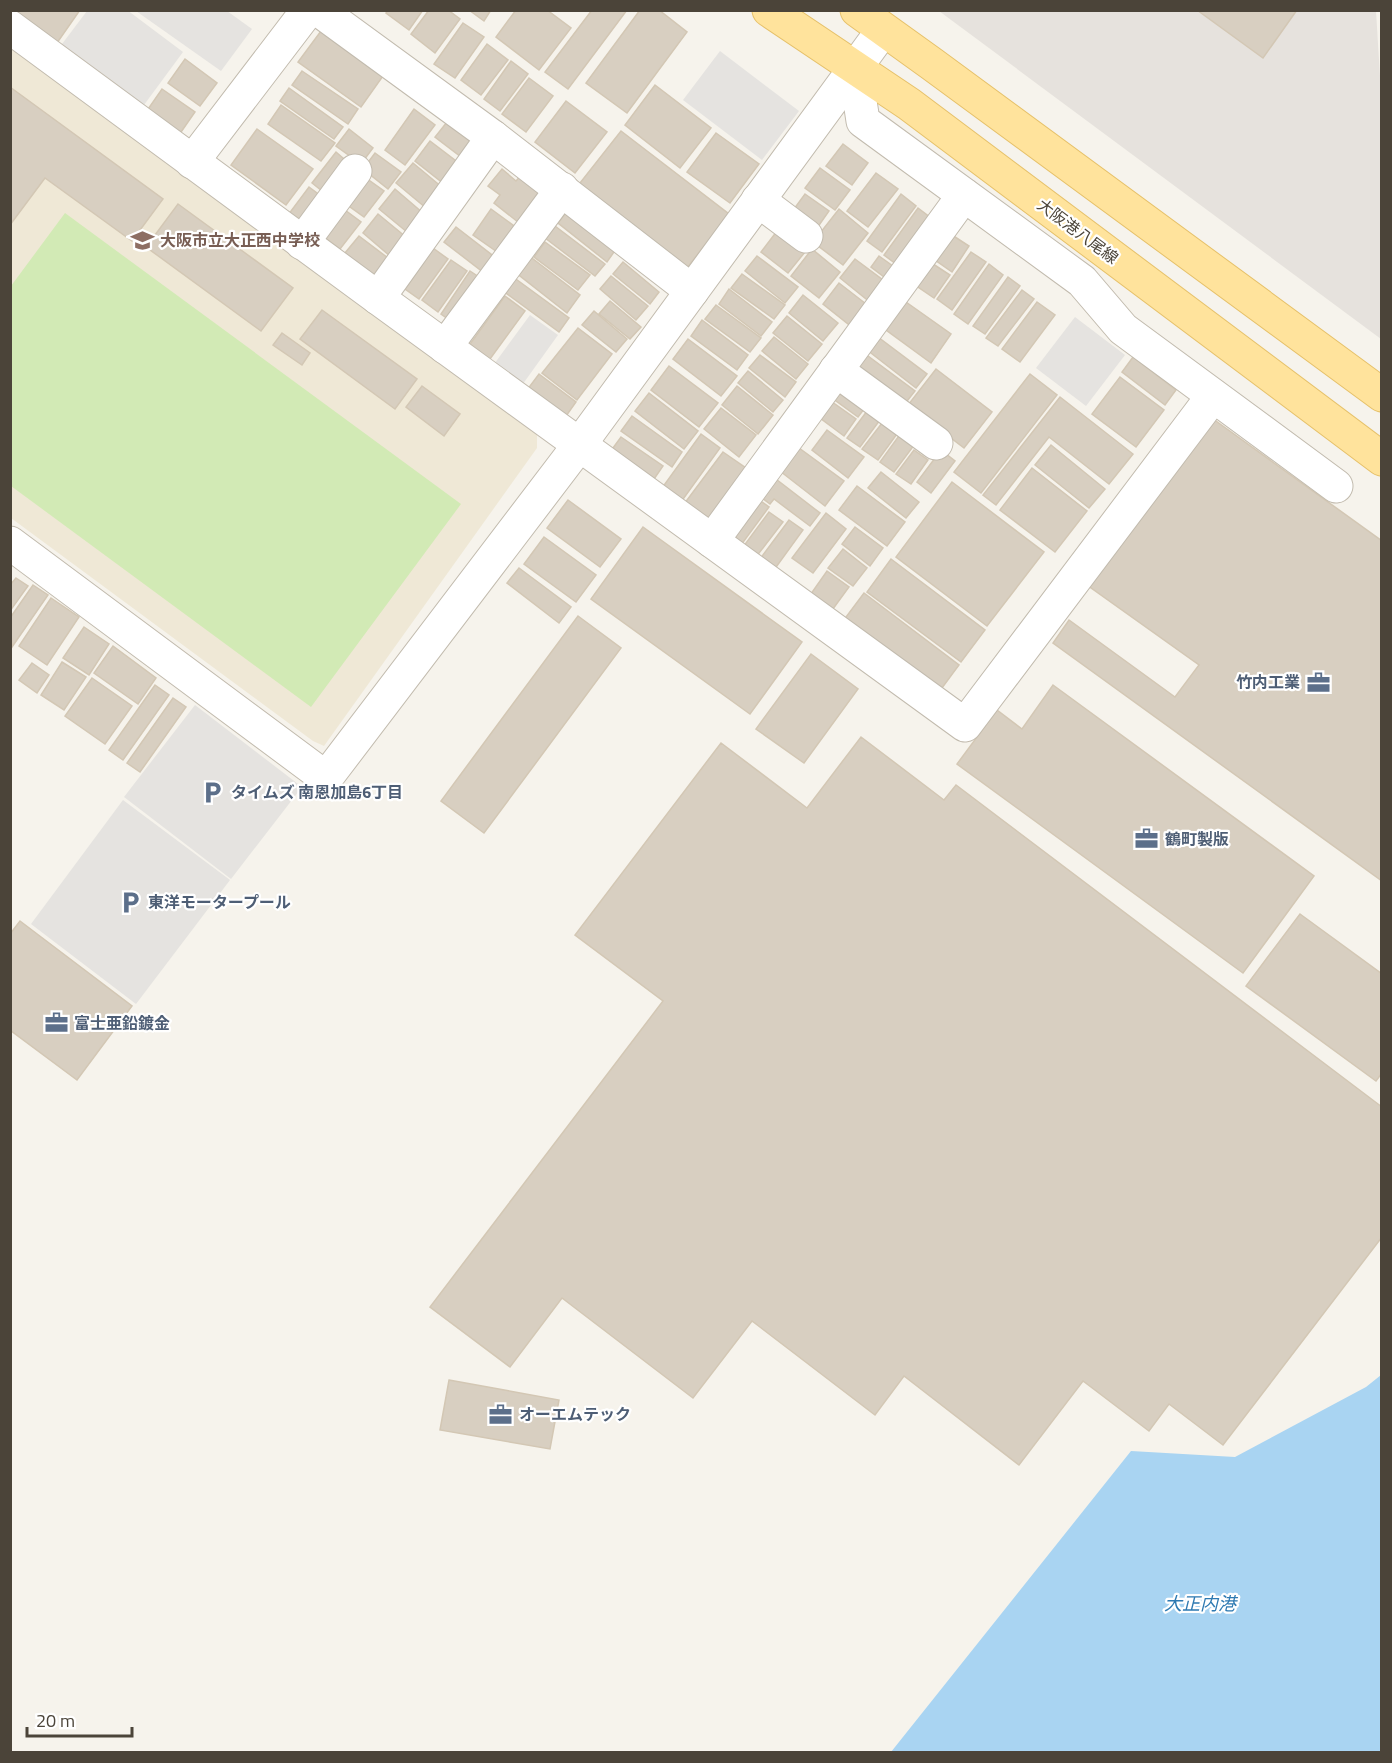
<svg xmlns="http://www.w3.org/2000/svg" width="1392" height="1763" font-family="'Titillium Web','Noto Sans JP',sans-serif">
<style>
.industrial{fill:#e6e2dd}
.education{fill:#efe8d6}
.green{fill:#d2eab5}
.parking{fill:#e5e3e0}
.water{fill:#a9d4f2}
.building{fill:#d8cfc1;stroke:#d3c7b4;stroke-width:1.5}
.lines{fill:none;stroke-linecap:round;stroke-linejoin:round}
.minor-casing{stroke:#c2bbae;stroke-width:35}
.major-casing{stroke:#e6c16a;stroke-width:35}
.minor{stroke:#fff;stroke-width:33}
.major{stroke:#ffe39c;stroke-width:33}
.labels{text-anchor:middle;stroke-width:4.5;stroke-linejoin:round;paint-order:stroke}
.street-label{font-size:16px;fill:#4b4439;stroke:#fff}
.education-label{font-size:16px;font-weight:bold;fill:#785e54;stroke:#fff;text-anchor:start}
.service-label{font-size:16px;font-weight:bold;fill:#4e5e75;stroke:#fff;text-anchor:start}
.water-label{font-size:18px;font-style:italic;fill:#2e7ab2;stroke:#fff}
</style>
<rect width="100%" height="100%" fill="#f6f3ec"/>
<path class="industrial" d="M939,11H1376L1382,109L1381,339Z"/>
<path class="education" d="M11,46L537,434V448L324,746L313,741L11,518Z"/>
<path class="green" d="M65,213L461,504L311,707L11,486V286Z"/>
<g class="parking">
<path d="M127,10L183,52L141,109L59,48L87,11Z"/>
<path d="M136,11H227L252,29L221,71Z"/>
<path d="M720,51L799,111L762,160L683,100Z"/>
<path d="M530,315L558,335L520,388L492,367Z"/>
<path d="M1075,317L1125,355L1086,406L1036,368Z"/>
<path d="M195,705L302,787L231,879L124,797Z"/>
<path d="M123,800L230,880L136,1004L31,924Z"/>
</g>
<path class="water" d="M1381,1375V1752H891L1131,1451L1235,1457L1366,1387Z"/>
<g class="building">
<path d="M11,10H80L57,43Z"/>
<path d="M388,10H423L409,30L386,13Z"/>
<path d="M429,10H448L460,19L435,53L411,34Z"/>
<path d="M469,10H491L484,21Z"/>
<path d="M516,10H547L571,28L539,70L496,37Z"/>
<path d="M592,10H627L568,89L545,72Z"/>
<path d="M640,10H659L687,32L627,113L586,83Z"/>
<path d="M1197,10H1297L1263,58Z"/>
<path d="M463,23L484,37L455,78L434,64Z"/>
<path d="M321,31L383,76L361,107L298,62Z"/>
<path d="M487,44L508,60L481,95L461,80Z"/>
<path d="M185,59L217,83L200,106L168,83Z"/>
<path d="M511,61L528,74L500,111L484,99Z"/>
<path d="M302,71L358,109L348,124L292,85Z"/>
<path d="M529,78L553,96L526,132L502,114Z"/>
<path d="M655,85L711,128L680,168L625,125Z"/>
<path d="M10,87L163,199L132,241L45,178L10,225Z"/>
<path d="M289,88L343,127L334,139L280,101Z"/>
<path d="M162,89L195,112L179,135L146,112Z"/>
<path d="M566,101L607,132L575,173L535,142Z"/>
<path d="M281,105L335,143L321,161L268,124Z"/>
<path d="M414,109L435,125L405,165L385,150Z"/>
<path d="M447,122L477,145L465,160L435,137Z"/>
<path d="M257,129L313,169L286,205L231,165Z"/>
<path d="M349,129L373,148L361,164L336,146Z"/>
<path d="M621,131L729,214L684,272L576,188Z"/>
<path d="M716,133L759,164L730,203L687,172Z"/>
<path d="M430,141L460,164L444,184L415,161Z"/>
<path d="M843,144L868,163L852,185L826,166Z"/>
<path d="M336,152L350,164L327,195L312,183Z"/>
<path d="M375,153L401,172L388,189L363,169Z"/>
<path d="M413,163L443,188L426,208L396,183Z"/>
<path d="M820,168L850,190L835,210L805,188Z"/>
<path d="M502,169L516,181L523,173L549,192L523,226L494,203L500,195L488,186Z"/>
<path d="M876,173L898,189L868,227L847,211Z"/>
<path d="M366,178L384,191L364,217L346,204Z"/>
<path d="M309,187L325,199L304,227L288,215Z"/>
<path d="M395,189L423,213L407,232L379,209Z"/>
<path d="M805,194L829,211L815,231L791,213Z"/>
<path d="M901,194L916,206L882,252L867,241Z"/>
<path d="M178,204L293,288L261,331L146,247Z"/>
<path d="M918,208L935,221L900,267L884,255Z"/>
<path d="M491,209L521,231L503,256L473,235Z"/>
<path d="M839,209L868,233L843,265L813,242Z"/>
<path d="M345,210L361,222L340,249L324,237Z"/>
<path d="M567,211L616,249L607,262L558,223Z"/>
<path d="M378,214L406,237L390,256L363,233Z"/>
<path d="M555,226L605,264L595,276L545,238Z"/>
<path d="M456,227L500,261L488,276L444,242Z"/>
<path d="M777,231L805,252L788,273L761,252Z"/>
<path d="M952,235L969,246L952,272L935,260Z"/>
<path d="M359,236L388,258L374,276L345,253Z"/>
<path d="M545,242L590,275L578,290L534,257Z"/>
<path d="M433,248L448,259L419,299L405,289Z"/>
<path d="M812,249L840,272L819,298L791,276Z"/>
<path d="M971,252L986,262L952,310L937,299Z"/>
<path d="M528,255L580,295L567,313L515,272Z"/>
<path d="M757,256L798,287L785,303L745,271Z"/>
<path d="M879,256L897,269L888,280L871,267Z"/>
<path d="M855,259L887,283L871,303L840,278Z"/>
<path d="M451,260L467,271L438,312L422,300Z"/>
<path d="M623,262L659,292L650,304L613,274Z"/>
<path d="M930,262L950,275L934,298L915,285Z"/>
<path d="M989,264L1003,275L968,324L954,314Z"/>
<path d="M470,271L485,281L455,324L441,314Z"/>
<path d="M509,274L569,318L559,332L499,288Z"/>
<path d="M742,274L785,305L774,319L731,288Z"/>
<path d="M611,276L648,306L636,320L600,289Z"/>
<path d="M1008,277L1020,286L985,334L973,326Z"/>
<path d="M839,283L870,307L853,328L823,304Z"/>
<path d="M729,289L772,322L761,336L719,304Z"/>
<path d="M1022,290L1034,299L998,346L986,338Z"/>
<path d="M803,295L838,323L823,341L789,313Z"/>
<path d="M505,296L525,311L490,359L470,344Z"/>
<path d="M610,301L641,327L630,339L599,314Z"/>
<path d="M906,302L951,334L931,363L886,330Z"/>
<path d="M1037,302L1055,315L1020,362L1002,349Z"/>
<path d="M716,305L761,338L750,352L705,319Z"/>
<path d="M322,310L417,379L395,409L300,339Z"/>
<path d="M594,311L627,339L616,352L582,325Z"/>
<path d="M787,316L822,344L808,361L773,333Z"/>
<path d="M702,320L748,355L737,370L691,336Z"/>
<path d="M578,328L612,354L577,400L542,373Z"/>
<path d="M282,333L310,353L302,365L273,345Z"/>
<path d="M774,337L808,364L796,379L762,351Z"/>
<path d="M878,337L927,374L916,388L867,350Z"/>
<path d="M688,339L737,376L721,396L673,359Z"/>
<path d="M864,353L915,391L904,405L853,367Z"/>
<path d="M760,355L796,382L785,397L749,368Z"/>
<path d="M1133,357L1176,390L1165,405L1122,372Z"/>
<path d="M669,366L718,403L699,427L651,390Z"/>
<path d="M936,369L992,412L964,448L908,405Z"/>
<path d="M748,371L783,400L773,412L738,383Z"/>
<path d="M539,374L576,402L564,419L527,390Z"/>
<path d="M1030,374L1057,395L981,493L954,472Z"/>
<path d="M1120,377L1164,410L1136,447L1092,414Z"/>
<path d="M841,384L868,404L858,417L832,398Z"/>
<path d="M422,386L460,414L444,436L406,407Z"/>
<path d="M737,386L773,415L758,434L722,405Z"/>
<path d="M649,393L698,431L684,449L635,411Z"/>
<path d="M1060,397L1133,454L1109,484L1049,437L996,505L983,495Z"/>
<path d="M828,399L856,419L844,436L816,415Z"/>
<path d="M721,408L756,435L739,457L704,429Z"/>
<path d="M867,411L880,420L860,447L847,438Z"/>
<path d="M632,416L682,452L672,467L621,431Z"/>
<path d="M1209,416L1382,541V881L1053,643L1069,620L1175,697L1199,665L1087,585Z"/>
<path d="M882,423L897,434L878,460L862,449Z"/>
<path d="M827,430L864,457L848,478L812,450Z"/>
<path d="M901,433L915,444L894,472L880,462Z"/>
<path d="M701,434L720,448L681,502L662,488Z"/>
<path d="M621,437L663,466L652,482L610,452Z"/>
<path d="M795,445L844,481L825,506L776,468Z"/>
<path d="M1051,445L1105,489L1089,508L1035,465Z"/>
<path d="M914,450L928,460L911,484L896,474Z"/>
<path d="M941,450L955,461L931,493L917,482Z"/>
<path d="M723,452L746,468L708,520L684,504Z"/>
<path d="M1032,468L1087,511L1055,552L1000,510Z"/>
<path d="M881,472L919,502L906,518L868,488Z"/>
<path d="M772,476L820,513L810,526L774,499L770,504L758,495Z"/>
<path d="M952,482L1044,552L987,626L896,557Z"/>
<path d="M857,486L905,522L887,546L839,510Z"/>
<path d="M754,496L769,507L741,545L726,534Z"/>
<path d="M568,500L621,539L600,567L547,528Z"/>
<path d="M769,512L783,522L756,557L743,547Z"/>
<path d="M826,513L846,529L813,573L792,558Z"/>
<path d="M789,520L803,530L774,570L760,559Z"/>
<path d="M643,527L802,642L750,714L591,599Z"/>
<path d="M855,527L883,548L870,566L842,544Z"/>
<path d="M544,537L596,575L576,602L524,564Z"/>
<path d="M843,549L867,568L853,586L828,568Z"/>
<path d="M891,559L985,630L961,662L867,592Z"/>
<path d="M519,568L571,607L559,623L507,583Z"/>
<path d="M827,571L849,587L830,613L808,598Z"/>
<path d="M16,578L28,586L10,611V585Z"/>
<path d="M33,585L48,595L12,647L10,618Z"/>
<path d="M864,593L959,665L939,692L843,621Z"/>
<path d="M51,598L79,617L47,665L19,646Z"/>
<path d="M578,616L621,648L484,833L441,801Z"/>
<path d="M84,627L109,644L89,675L63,658Z"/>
<path d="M113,646L156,678L138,704L94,673Z"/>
<path d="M811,654L858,689L804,763L756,729Z"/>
<path d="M62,662L86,677L64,710L41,695Z"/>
<path d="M32,663L49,675L37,693L19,680Z"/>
<path d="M92,678L132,706L105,744L65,716Z"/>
<path d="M155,685L169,695L123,760L109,750Z"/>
<path d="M1053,685L1314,876L1243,973L957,764L997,710L1022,729Z"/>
<path d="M173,698L186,707L140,772L127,763Z"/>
<path d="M861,737L944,800L956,785L1382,1107V1237L1223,1445L1169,1404L1149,1431L1083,1381L1019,1465L904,1376L875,1415L752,1321L693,1398L562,1298L510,1367L430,1307L663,1001L575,935L721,743L807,808Z"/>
<path d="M1300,914L1382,974V1073L1376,1081L1246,986Z"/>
<path d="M20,921L132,1006L77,1080L10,1030V934Z"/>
<path d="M449,1380L559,1400L550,1449L440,1430Z"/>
</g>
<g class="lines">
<defs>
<g id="minor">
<path d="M319,10L493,137L692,291"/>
<path d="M10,27L378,298L965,725L1213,396"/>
<path d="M855,68L863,121L1082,281L1123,329L1336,486"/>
<path d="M192,162L308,10"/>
<path d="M758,200L806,236"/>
<path d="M302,243L355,171"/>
<path d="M378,298L493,137"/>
<path d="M445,347L562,189"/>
<path d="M836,370L936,443"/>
<path d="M712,541L964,195"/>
<path d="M10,543L326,778L580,444L883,30"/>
</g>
<g id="major">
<path d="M769,10L909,104L1382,459"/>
<path d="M857,10L932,64L1382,395"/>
</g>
</defs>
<use href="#minor" class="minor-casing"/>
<use href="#major" class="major-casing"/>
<use href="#minor" class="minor"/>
<use href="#major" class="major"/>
</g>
<defs>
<symbol id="school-bare" viewBox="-9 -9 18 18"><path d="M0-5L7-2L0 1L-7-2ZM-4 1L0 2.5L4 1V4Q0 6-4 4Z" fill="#8d6e63" stroke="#fff" stroke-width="2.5" paint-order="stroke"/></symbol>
<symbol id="office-bare" viewBox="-9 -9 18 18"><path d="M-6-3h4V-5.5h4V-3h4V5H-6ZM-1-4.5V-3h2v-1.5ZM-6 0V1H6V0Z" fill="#5c6f8a" stroke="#fff" stroke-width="2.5" paint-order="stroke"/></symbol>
<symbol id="parking-bare" viewBox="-9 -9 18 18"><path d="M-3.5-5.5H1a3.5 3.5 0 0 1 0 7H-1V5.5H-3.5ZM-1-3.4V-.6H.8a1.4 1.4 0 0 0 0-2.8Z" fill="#5c6f8a" stroke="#fff" stroke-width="2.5" paint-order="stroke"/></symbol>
</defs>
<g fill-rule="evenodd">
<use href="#school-bare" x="126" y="224" width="33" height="33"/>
<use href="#office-bare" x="1302" y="666" width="33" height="33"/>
<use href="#parking-bare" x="196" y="776" width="33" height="33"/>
<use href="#office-bare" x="1130" y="822" width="33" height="33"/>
<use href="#parking-bare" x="114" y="886" width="33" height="33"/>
<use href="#office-bare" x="40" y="1006" width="33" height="33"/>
<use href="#office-bare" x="484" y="1398" width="33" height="33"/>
</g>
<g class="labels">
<g class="street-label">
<text transform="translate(1078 231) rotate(37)" y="6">大阪港八尾線</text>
</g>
<g class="education-label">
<text x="160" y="246">大阪市立大正西中学校</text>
</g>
<g class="service-label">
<text x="1300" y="688" text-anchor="end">竹内工業</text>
<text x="231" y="798">タイムズ 南恩加島6丁目</text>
<text x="1165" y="845">鶴町製版</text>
<text x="148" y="908">東洋モータープール</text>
<text x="74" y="1029">富士亜鉛鍍金</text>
<text x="519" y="1420">オーエムテック</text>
</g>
<g class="water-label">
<text x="1200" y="1610">大正内港</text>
</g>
</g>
<rect width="1392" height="1763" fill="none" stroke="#4b4439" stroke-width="24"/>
<path d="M27 1727v9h105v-9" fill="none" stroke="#4b4439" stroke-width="3"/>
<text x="36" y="1727" font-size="18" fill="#4b4439" stroke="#ffffff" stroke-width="4.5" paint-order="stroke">20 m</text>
</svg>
